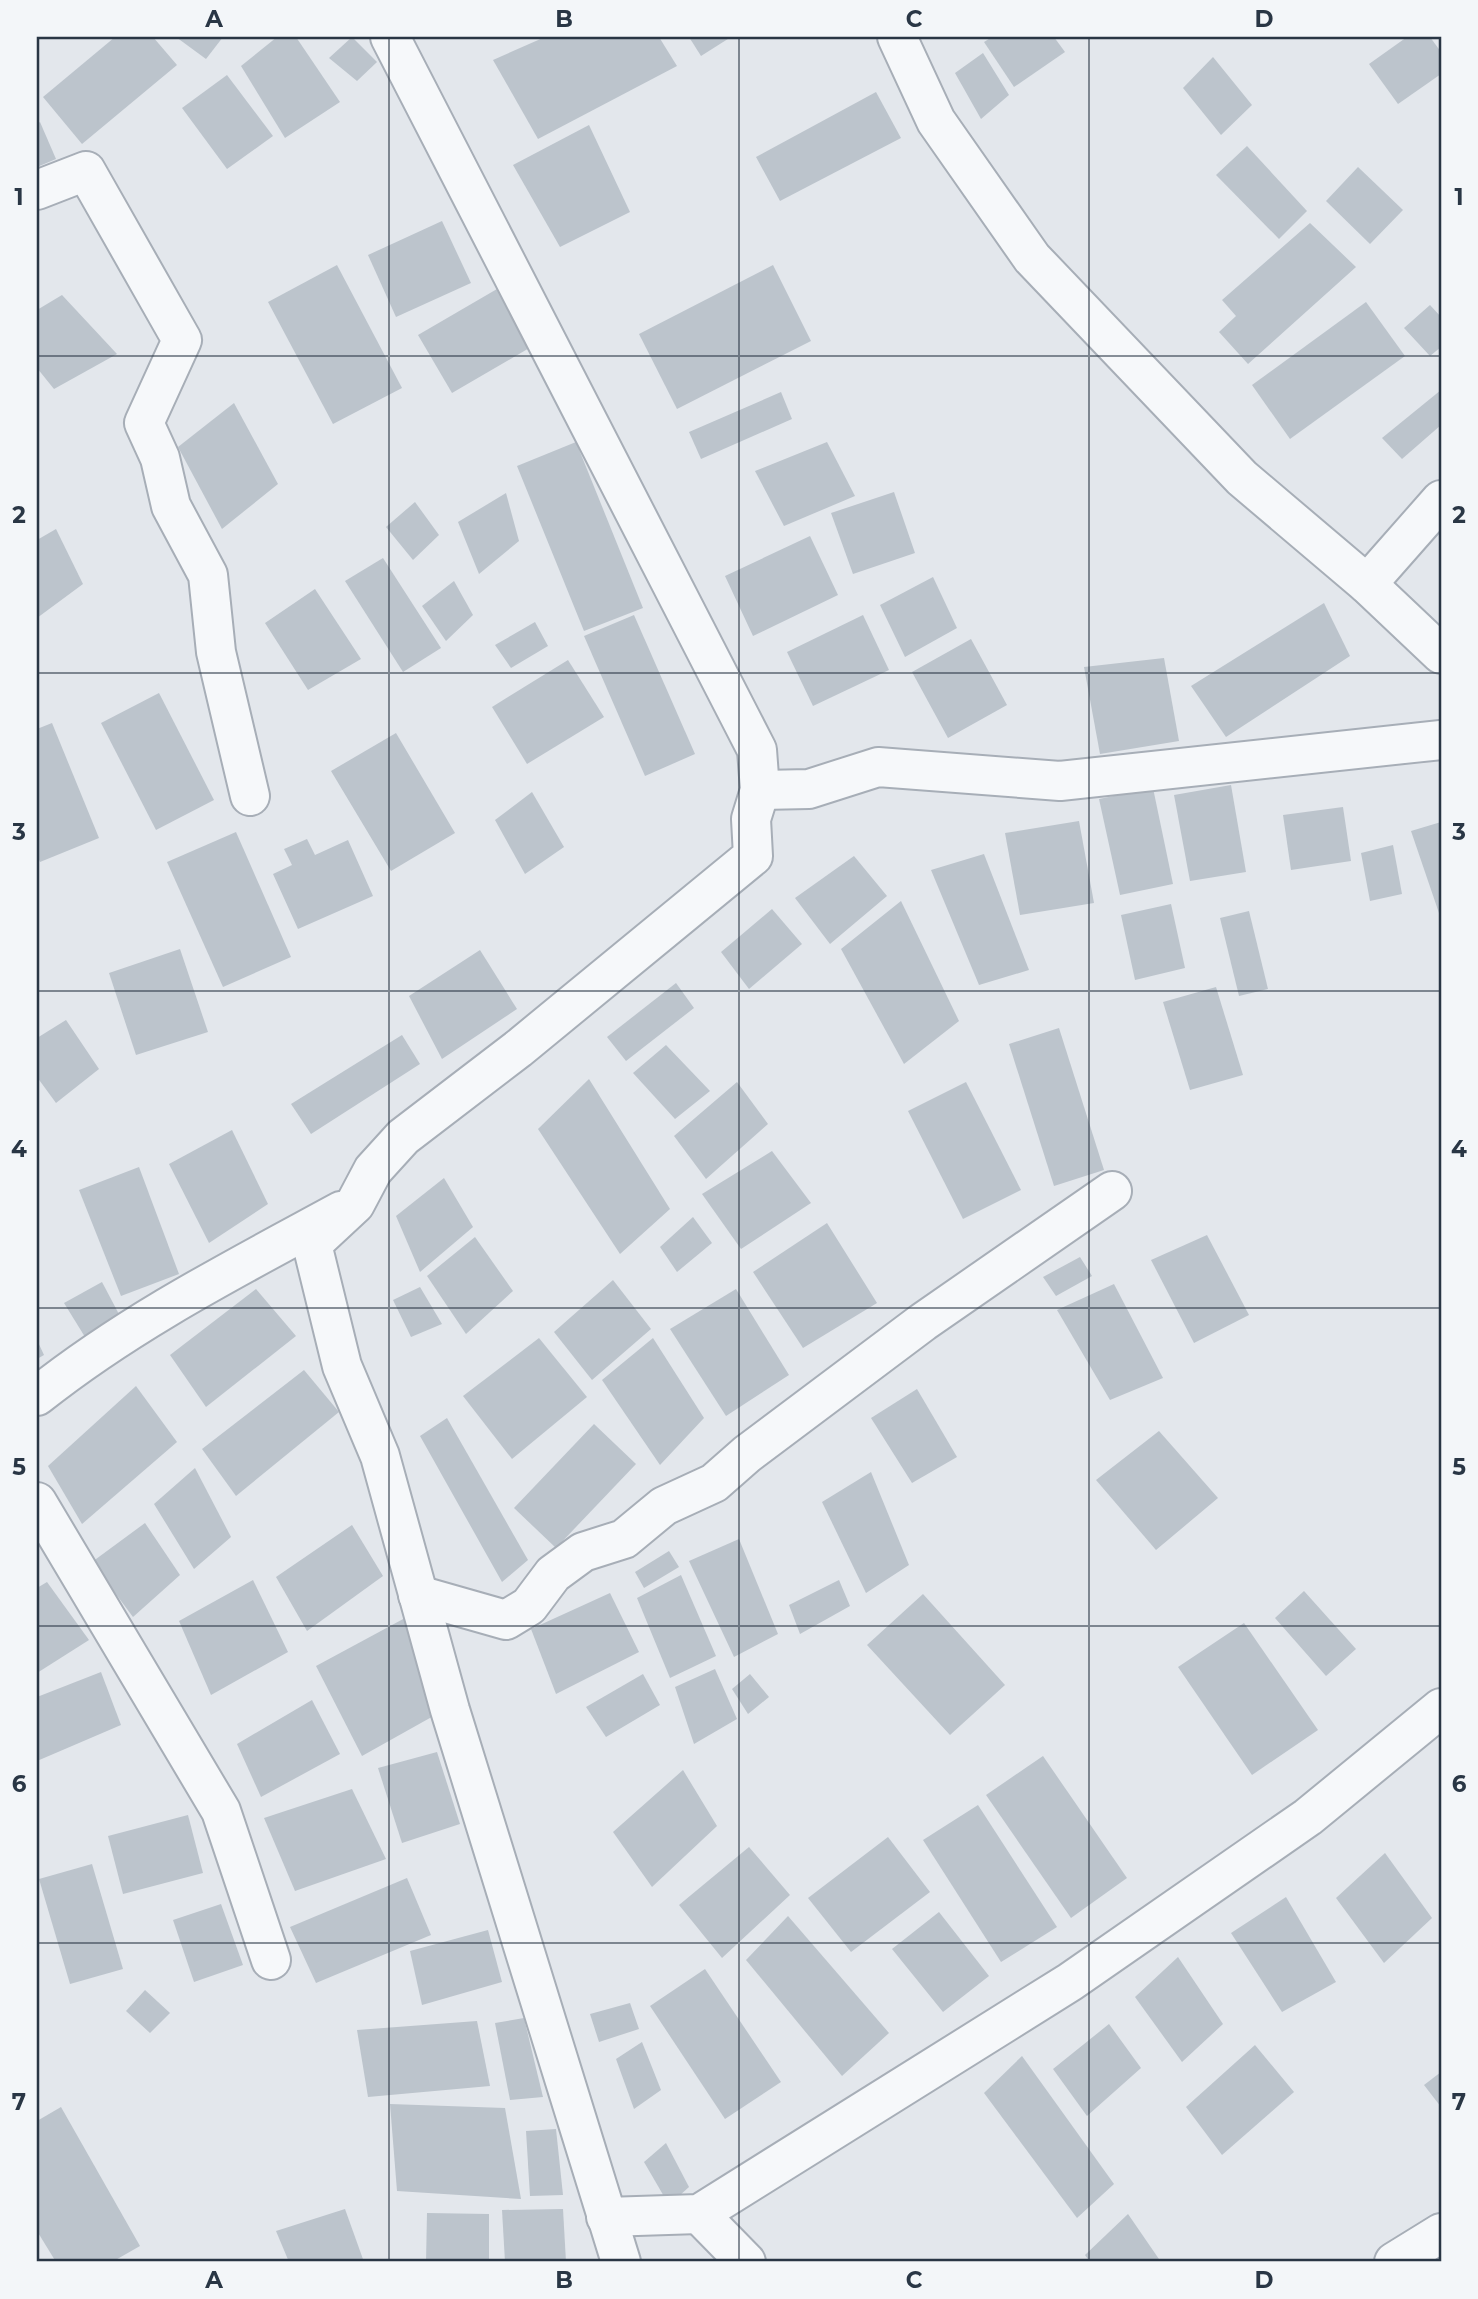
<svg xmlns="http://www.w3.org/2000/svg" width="1478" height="2299" font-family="Montserrat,sans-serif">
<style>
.building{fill:#bcc4cc}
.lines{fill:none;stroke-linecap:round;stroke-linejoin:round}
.minor-casing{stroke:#a7aeb7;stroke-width:42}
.tertiary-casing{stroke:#a7aeb7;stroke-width:42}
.minor{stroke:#f6f8fa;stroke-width:38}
.tertiary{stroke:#f6f8fa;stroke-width:38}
.grid{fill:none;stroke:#293645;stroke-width:2;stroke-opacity:0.55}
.neatline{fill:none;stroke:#293645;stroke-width:2.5}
.grid-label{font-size:23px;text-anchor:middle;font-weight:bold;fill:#293645}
</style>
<rect width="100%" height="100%" fill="#e3e7ec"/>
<g class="building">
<path d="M115,37H153L177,65L82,144L43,97Z"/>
<path d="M176,37H223L206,59Z"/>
<path d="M277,37H296L340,102L285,138L241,66Z"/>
<path d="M352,37L377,62L357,81L329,58Z"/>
<path d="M545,37H659L677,66L538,139L493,60Z"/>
<path d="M689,37H731L701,56Z"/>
<path d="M992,37H1054L1065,52L1014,87L984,42Z"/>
<path d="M1407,37H1430L1441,52V74L1398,104L1369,64Z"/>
<path d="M983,53L1009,95L981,119L955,73Z"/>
<path d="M1213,57L1252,105L1221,135L1183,88Z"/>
<path d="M227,75L273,136L227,169L182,108Z"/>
<path d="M876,92L901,138L780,201L756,157Z"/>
<path d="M40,122L56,159L37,167V124Z"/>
<path d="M589,125L630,212L560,247L513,165Z"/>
<path d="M1247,146L1307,211L1279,239L1216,175Z"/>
<path d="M1358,167L1403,210L1370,244L1326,201Z"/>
<path d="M442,221L471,283L396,317L368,255Z"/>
<path d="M1310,223L1356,267L1248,364L1219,332L1236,316L1222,300Z"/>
<path d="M337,265L402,388L333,424L268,302Z"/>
<path d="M773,265L811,341L677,409L639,334Z"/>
<path d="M497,289L531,347L452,393L418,335Z"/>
<path d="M62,295L117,354L54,389L37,368V310Z"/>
<path d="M1366,302L1405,356L1290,439L1252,385Z"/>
<path d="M1430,305L1441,317V347L1430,356L1404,328Z"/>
<path d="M1441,390V425L1402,459L1382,438Z"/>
<path d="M781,392L792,419L701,459L689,432Z"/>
<path d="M234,403L278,484L222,529L178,447Z"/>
<path d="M576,442L643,608L584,631L517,466Z"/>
<path d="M827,442L855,496L784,526L755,471Z"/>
<path d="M894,492L915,553L853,574L831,513Z"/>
<path d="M506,493L519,541L479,574L458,522Z"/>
<path d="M415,502L439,535L413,560L386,527Z"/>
<path d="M56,529L83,584L37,618V540Z"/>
<path d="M810,536L838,595L753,636L725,576Z"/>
<path d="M383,558L441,648L403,672L345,581Z"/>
<path d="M933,577L957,628L905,657L880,605Z"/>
<path d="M454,581L473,615L446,641L422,606Z"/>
<path d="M315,589L361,659L308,690L265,623Z"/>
<path d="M1324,603L1350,656L1226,737L1191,686Z"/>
<path d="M634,615L695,754L645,776L584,636Z"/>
<path d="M863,615L889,670L813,706L787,652Z"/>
<path d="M535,622L548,646L511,668L495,645Z"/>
<path d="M971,639L1007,705L948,738L912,672Z"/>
<path d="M1164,658L1179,741L1100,754L1084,667Z"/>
<path d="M568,660L604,717L527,764L492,707Z"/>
<path d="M159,693L214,800L156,830L101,723Z"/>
<path d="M52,723L99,838L40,862L37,855V729Z"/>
<path d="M396,733L455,833L391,871L331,771Z"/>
<path d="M1231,785L1246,872L1190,881L1174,795Z"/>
<path d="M1153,788L1173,884L1120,895L1099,799Z"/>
<path d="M532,792L564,847L525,874L495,820Z"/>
<path d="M1343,807L1351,861L1291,870L1283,815Z"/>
<path d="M1079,821L1094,903L1020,915L1005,833Z"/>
<path d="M1441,822V919L1411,831Z"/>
<path d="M236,832L291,957L223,987L167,862Z"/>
<path d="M307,839L315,855L348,840L373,896L298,929L273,874L292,865L284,849Z"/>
<path d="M1393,845L1402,894L1370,901L1361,853Z"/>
<path d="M984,854L1029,970L979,985L931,870Z"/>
<path d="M854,856L887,896L830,944L795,898Z"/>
<path d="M901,901L959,1021L904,1064L841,949Z"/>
<path d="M1171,904L1185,968L1135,980L1121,915Z"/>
<path d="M772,909L802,944L749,989L721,952Z"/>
<path d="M1249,911L1268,989L1239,996L1220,918Z"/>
<path d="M180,949L208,1032L136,1055L109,973Z"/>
<path d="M480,950L517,1009L442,1059L409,996Z"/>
<path d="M676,983L694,1008L626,1061L607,1037Z"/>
<path d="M1216,987L1243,1075L1190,1090L1163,1002Z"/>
<path d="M66,1020L99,1069L56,1103L37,1077V1038Z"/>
<path d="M1059,1028L1104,1170L1054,1186L1009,1044Z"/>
<path d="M402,1035L420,1064L311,1134L291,1104Z"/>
<path d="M666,1045L710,1091L675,1119L633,1073Z"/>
<path d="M589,1079L670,1209L620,1254L538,1129Z"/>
<path d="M737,1082L768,1124L706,1179L674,1136Z"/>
<path d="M966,1082L1021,1190L963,1219L908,1111Z"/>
<path d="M232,1130L268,1204L209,1243L169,1164Z"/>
<path d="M772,1151L811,1203L741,1249L702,1194Z"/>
<path d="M139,1167L179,1274L121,1296L79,1190Z"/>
<path d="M444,1178L473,1227L420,1272L396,1216Z"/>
<path d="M693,1217L712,1243L677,1272L660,1247Z"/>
<path d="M827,1223L877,1303L803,1348L753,1272Z"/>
<path d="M1207,1235L1249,1315L1194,1343L1151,1260Z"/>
<path d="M475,1237L513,1291L466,1334L427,1276Z"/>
<path d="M1080,1257L1092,1276L1056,1296L1043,1277Z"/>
<path d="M613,1280L651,1329L592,1380L554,1332Z"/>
<path d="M102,1282L121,1318L85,1337L64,1303Z"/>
<path d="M1114,1284L1163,1378L1110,1400L1057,1310Z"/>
<path d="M420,1287L442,1324L411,1337L393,1300Z"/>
<path d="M256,1289L296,1336L206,1407L170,1355Z"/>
<path d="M736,1289L789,1375L726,1416L670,1329Z"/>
<path d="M539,1338L587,1397L512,1459L463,1396Z"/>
<path d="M653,1338L704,1418L660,1465L602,1380Z"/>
<path d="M37,1340L44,1355L37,1359Z"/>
<path d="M304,1370L339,1412L236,1496L202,1449Z"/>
<path d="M136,1386L177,1442L82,1524L48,1466Z"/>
<path d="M917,1389L957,1457L912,1483L871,1418Z"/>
<path d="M447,1418L528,1560L502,1582L420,1436Z"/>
<path d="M594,1424L636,1464L556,1548L514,1508Z"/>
<path d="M1159,1431L1218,1498L1156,1550L1096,1480Z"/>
<path d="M195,1468L231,1537L194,1569L154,1504Z"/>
<path d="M871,1472L909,1565L866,1593L822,1502Z"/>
<path d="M145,1523L180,1575L133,1617L92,1562Z"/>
<path d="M352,1525L383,1576L307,1631L276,1577Z"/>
<path d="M739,1539L778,1634L734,1657L689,1561Z"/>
<path d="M669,1551L679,1567L644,1588L635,1572Z"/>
<path d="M681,1575L716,1656L670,1678L637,1598Z"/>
<path d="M253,1580L288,1652L211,1695L179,1621Z"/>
<path d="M839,1580L850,1606L800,1634L789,1605Z"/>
<path d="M47,1582L89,1640L37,1673V1588Z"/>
<path d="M1304,1591L1356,1649L1326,1676L1275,1618Z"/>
<path d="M610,1593L639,1652L556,1694L531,1629Z"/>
<path d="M923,1594L1005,1685L950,1735L867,1645Z"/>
<path d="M405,1618L437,1714L362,1756L316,1666Z"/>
<path d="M1244,1623L1318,1730L1252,1775L1178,1667Z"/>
<path d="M715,1669L737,1719L694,1744L675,1687Z"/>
<path d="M101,1672L121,1725L37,1761V1697Z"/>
<path d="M643,1674L660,1705L606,1737L586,1707Z"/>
<path d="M750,1674L769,1697L748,1714L732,1689Z"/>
<path d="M312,1700L340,1754L261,1797L237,1744Z"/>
<path d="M437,1752L460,1824L402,1843L378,1768Z"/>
<path d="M1043,1756L1127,1878L1071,1918L986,1795Z"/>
<path d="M683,1770L717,1826L652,1887L613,1832Z"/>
<path d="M352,1789L386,1859L295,1891L264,1818Z"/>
<path d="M978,1805L1057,1927L1001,1962L923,1840Z"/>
<path d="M188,1815L203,1873L123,1894L108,1836Z"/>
<path d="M888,1837L930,1892L851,1952L808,1898Z"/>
<path d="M749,1847L790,1895L722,1958L679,1905Z"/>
<path d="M1385,1853L1432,1918L1384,1963L1336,1898Z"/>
<path d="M92,1864L123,1969L70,1984L39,1879Z"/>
<path d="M407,1878L431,1935L316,1983L290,1927Z"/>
<path d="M1286,1897L1336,1982L1282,2012L1231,1933Z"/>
<path d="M221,1904L243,1965L194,1982L173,1920Z"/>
<path d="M939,1912L989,1976L943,2012L892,1949Z"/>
<path d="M788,1916L889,2033L842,2076L746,1960Z"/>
<path d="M488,1930L502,1982L422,2005L410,1951Z"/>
<path d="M1178,1957L1223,2024L1182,2062L1135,1997Z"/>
<path d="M705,1969L781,2082L725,2119L650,2006Z"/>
<path d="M145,1990L170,2013L150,2033L126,2011Z"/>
<path d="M630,2003L639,2029L599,2042L590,2014Z"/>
<path d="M524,2018L543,2097L510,2100L495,2023Z"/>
<path d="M477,2021L490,2086L368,2097L357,2030Z"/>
<path d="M1109,2024L1141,2068L1087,2116L1053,2069Z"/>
<path d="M642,2042L661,2090L634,2109L616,2059Z"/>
<path d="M1255,2045L1294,2092L1222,2155L1186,2107Z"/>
<path d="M1022,2056L1114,2184L1077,2218L984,2093Z"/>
<path d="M1441,2072V2107L1424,2085Z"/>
<path d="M390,2104L505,2108L521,2199L397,2191Z"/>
<path d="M61,2107L140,2246L112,2262H56L37,2231V2121Z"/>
<path d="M556,2129L563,2195L530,2196L526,2131Z"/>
<path d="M666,2143L689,2187L669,2205L644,2162Z"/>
<path d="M345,2209L364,2262H289L276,2231Z"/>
<path d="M563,2209L566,2262H505L502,2210Z"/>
<path d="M427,2213L489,2214V2262H426Z"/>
<path d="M1128,2214L1161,2262H1090L1085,2255Z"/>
</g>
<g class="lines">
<defs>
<g id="minor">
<path d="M897,37L936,121L1032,258L1242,478L1367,584L1441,654"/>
<path d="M37,190L86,171L182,340L144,423L160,458L171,506L208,575L216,652L250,796"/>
<path d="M1367,584L1441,500"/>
<path d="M760,790L809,789L878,767L1060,781L1441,740"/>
<path d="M37,1396C130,1322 236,1268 341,1211"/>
<path d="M37,1502L221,1811L271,1960"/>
<path d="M418,1595L506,1620L529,1606L553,1574L583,1552L624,1539L664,1506L714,1483L747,1454L923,1322L1112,1191"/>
<path d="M699,2214L746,2262"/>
<path d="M606,2217L699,2214L1070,1982L1308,1817L1441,1708"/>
<path d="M1394,2262L1441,2233"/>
</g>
<path id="tertiary" d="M390,37L757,750L760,790L751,819L753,856L518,1049L403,1137L373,1170L355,1204L312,1244L342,1366L380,1456L450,1710L621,2262"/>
</defs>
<use href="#minor" class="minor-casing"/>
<use href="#tertiary" class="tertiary-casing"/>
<use href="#minor" class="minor"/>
<use href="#tertiary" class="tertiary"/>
</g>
<path class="grid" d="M389,37V2262M739,37V2262M1089,37V2262M37,356H1441M37,673H1441M37,991H1441M37,1308H1441M37,1626H1441M37,1943H1441"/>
<rect width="1478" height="2299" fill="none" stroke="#f3f6f9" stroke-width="77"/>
<rect x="38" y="38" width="1402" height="2222" class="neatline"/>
<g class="grid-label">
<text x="214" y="27">A</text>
<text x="564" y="27">B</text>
<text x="914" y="27">C</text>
<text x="1264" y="27">D</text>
<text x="19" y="205">1</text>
<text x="1459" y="205">1</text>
<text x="19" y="523">2</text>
<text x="1459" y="523">2</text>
<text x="19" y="840">3</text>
<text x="1459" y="840">3</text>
<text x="19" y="1157">4</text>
<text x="1459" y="1157">4</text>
<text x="19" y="1475">5</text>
<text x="1459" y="1475">5</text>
<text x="19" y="1792">6</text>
<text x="1459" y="1792">6</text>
<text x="19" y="2110">7</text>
<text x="1459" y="2110">7</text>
<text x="214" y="2288">A</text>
<text x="564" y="2288">B</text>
<text x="914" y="2288">C</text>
<text x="1264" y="2288">D</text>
</g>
</svg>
